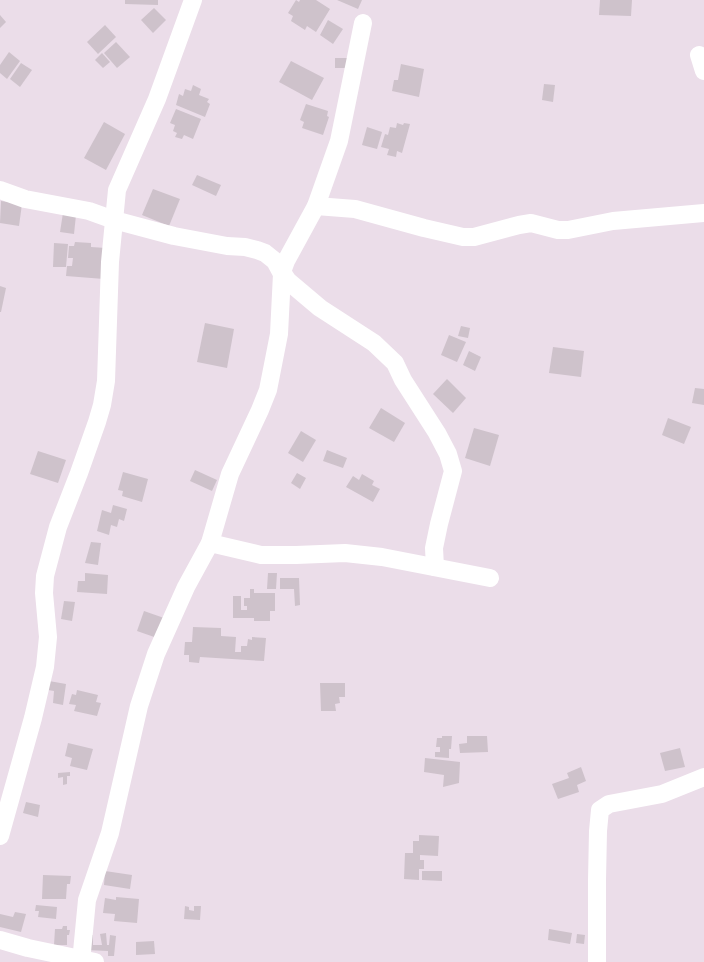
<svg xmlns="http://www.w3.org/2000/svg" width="704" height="962" font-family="'PT Sans Narrow',sans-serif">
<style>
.building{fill:#cec2cb}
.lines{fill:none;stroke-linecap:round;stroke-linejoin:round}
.street{stroke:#fff;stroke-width:18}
</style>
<rect width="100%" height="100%" fill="#ebdde9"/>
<g class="building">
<path d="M125,0H158V5L125,4Z"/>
<path d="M296,0L299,2L300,0H316L330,9L316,32L307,26L305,30L291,21L293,16L288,13Z"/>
<path d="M337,0H362L358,9Z"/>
<path d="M600,0H632L631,16L599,15Z"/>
<path d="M154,8L166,20L153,33L141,20Z"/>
<path d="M0,15L6,22L0,28Z"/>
<path d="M328,20L343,29L333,44L320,35Z"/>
<path d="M105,25L116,37L98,54L87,42Z"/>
<path d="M116,42L130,57L117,68L104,53Z"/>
<path d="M9,52L20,61L7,79L0,73V65Z"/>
<path d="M102,53L110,62L103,68L95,60Z"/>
<rect x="335" y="58" width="12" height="10"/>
<path d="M291,61L324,78L312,100L279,82Z"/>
<path d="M21,63L32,70L20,87L10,79Z"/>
<path d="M401,64L424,69L419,97L392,91L394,80H398Z"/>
<path d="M544,84L555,85L553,102L542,100Z"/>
<path d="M193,85L201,89L199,95L209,99L207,102L210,104L205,117L176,105L179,94L183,96L185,89L191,91Z"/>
<path d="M306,104L328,111L327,116L329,117L323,135L302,128L304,122L300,120Z"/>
<path d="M176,109L201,119L193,139L184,135L182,139L175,137L177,133L173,131L175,125L170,123Z"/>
<path d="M104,122L125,134L106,170L84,158Z"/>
<path d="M397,123L403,125L404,123L410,124L402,153L397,151L396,157L387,155L389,149L381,147L385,134L388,135L390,127L396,128Z"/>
<path d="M367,127L382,132L377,149L362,145Z"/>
<path d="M197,175L221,185L216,196L192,185Z"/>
<path d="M153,189L180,199L169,226L142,215Z"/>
<path d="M1,201L22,204L19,226L0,223Z"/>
<path d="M63,213L76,215L74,234L60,232Z"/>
<path d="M75,242L91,243V247L106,248L104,279L66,276L67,266H72L73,258H68L69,246H74Z"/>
<path d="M54,243L68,244L66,267H53Z"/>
<path d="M0,286L6,288L1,312H0Z"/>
<path d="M205,323L234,329L227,368L197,362Z"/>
<path d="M461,326L470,328L468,338L458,336Z"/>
<path d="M449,335L466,342L457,362L441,355Z"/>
<path d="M553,347L584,351L581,377L549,373Z"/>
<path d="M469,351L481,357L475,371L463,365Z"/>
<path d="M447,379L466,398L453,413L433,394Z"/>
<path d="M695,388L704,389V405L692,403Z"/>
<path d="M381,408L405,423L394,442L369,428Z"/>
<path d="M668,418L691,427L684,444L662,435Z"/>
<path d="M474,428L499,435L490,466L465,458Z"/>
<path d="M301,431L316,440L303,462L288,453Z"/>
<path d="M327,450L347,458L343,468L323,461Z"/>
<path d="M38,451L66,460L58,483L30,474Z"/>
<path d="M195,470L217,480L212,491L190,481Z"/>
<path d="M123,472L148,479L142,502L122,496L123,491L118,490Z"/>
<path d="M297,473L306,478L300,489L291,483Z"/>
<path d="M362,474L374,481L372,485L380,489L373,502L346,487L353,476L359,480Z"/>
<path d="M113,505L127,509L124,521L119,519L117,527L111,525L109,535L97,531L102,510L111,513Z"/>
<path d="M91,542L101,543L98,565L85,563Z"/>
<path d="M85,573L108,575L107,594L77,592L78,581H85Z"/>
<path d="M268,573H277L276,589H267Z"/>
<path d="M280,578H299L300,605L295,606L294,589H280Z"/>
<path d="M250,589H254V593H275V611H270V621H254V618H233V596H241V610H247V606H244V598H250Z"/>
<path d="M64,601L75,602L72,621L61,619Z"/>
<path d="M144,611L164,618L157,638L137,631Z"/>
<path d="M193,627L221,628V636L236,637L235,652H241V646H247L248,639L252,640V637L266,638L264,661L200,657L199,663L189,662V655H184L185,642H192Z"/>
<path d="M49,681L66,684L63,705L53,703L54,691L48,690Z"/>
<path d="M320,683H345V697H339L340,703L335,704L336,711H321Z"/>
<path d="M77,690L98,695L96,702L101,703L97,716L74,711L76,705L69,704L72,694L76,695Z"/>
<path d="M442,736H452L451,749H449V758L435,757V752H440V747H436L437,738H442Z"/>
<path d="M467,736H487L488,752L460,753L459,744L467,743Z"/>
<path d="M68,743L93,749L87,770L70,766L72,758L65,756Z"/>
<path d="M680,748L685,767L665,771L660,753Z"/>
<path d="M425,758L460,762L459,783L443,787L444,775L424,772Z"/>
<path d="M581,767L586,781L577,785L579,792L558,799L552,784L569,778L567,773Z"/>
<path d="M70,772V776H67V784L63,785V777L58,778V773Z"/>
<path d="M26,802L40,805L38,817L23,813Z"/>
<path d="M419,835L439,836L438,856L420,855V860H424V869H419V880L404,879L405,853H413V841H419Z"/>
<path d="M105,871L132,875L130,889L104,885Z"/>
<path d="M422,871H442V881L422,880Z"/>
<path d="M43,875L71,876L70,884H67L66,899H42Z"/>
<path d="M116,897L139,899L137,923L114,921L115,914L103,913L105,898L116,900Z"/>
<path d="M36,905L57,907L56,919L38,917L39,911H35Z"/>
<path d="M185,906L189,907V910L194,911V906H201L200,920L184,919Z"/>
<path d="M15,912L26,914L21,932L0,927V914L13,917Z"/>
<path d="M63,926H67V930H70L69,935H67V945H54L55,929H62Z"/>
<path d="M549,929L572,933L570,944L548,940Z"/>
<path d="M106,933L107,945H109L110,935L116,936L114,956H108V951L85,950L88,935H93V945H102L100,934Z"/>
<path d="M577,934L585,935L584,944L576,943Z"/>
<path d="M154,941L155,954L136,955V942Z"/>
</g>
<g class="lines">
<g class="street">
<path d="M363,23L339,141L316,206L286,261L282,272L288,281L320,308L374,343L395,363L403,380L437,433L448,454L453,471L439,524L434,548L435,567"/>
<path d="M699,55L704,71"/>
<path d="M0,190L25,199L89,211L114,220L174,236L227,246L245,247L257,250L265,253L275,261L282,274L279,334L268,390L260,410L230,474L210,543L186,587L156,654L139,706L110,833L87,900L81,962"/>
<path d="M316,206L355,209L424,228L463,237H474L519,225L531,223L558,230H568L613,221L704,213"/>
<path d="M210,543L261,555H296L345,553L382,557L490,578"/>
<path d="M0,836L33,718L45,667L48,637L44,593L45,576L58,527L79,473L97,422L102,405L106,381L110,262L117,190L157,99L193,0"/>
<path d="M0,940L28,948L95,962"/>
<path d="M597,962V880L598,831L600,810L609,804L662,794L704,777"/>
</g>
</g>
</svg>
